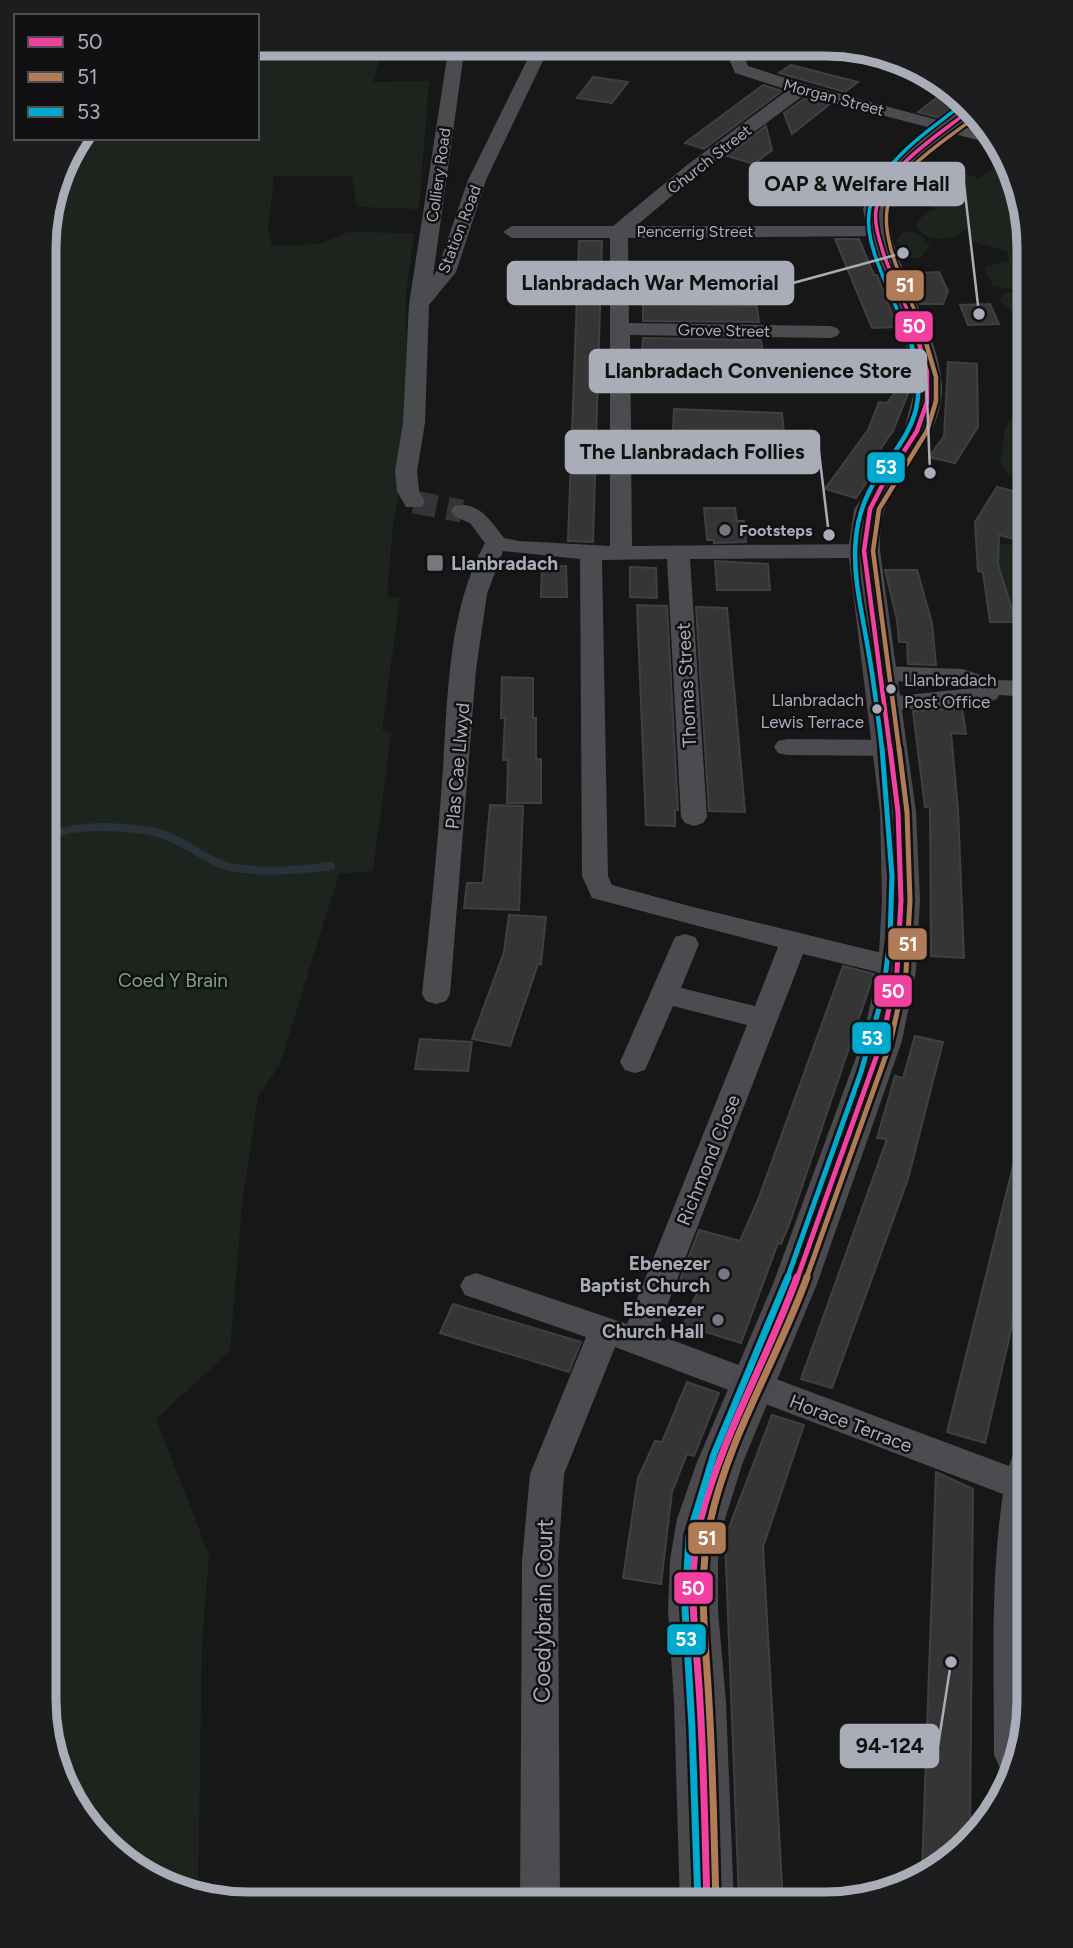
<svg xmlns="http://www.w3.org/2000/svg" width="1073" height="1948" font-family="Figtree,sans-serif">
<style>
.green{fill:#1d241e}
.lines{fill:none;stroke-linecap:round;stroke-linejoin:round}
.stream{stroke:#2a3239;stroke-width:8}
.building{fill:#353536;stroke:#3f4043;stroke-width:2}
.street-tunnel{stroke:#343537;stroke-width:23;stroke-dasharray:23 11;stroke-linecap:butt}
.street{fill:#4b4c50;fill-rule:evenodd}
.secondary{fill:#4a4a4e;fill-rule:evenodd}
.bus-1-far3-casing{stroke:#111113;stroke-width:7}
.bus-1-far2-casing{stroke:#111113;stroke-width:9}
.bus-1-far1-casing{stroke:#111113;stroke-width:10}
.bus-1-casing{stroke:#111113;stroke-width:12}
.bus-2-far3-casing{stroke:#111113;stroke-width:7}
.bus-2-far2-casing{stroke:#111113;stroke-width:9}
.bus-2-far1-casing{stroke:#111113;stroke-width:10}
.bus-2-casing{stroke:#111113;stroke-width:12}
.bus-3-far3-casing{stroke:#111113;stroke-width:7}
.bus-3-far2-casing{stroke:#111113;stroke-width:9}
.bus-3-far1-casing{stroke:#111113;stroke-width:10}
.bus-3-casing{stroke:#111113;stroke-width:12}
.bus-1-far3{stroke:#f240a1;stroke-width:3.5}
.bus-1-far2{stroke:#f240a1;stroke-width:4.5}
.bus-1-far1{stroke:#f240a1;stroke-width:5}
.bus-1{stroke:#f240a1;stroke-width:7}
.bus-2-far3{stroke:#b07c57;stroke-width:3.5}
.bus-2-far2{stroke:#b07c57;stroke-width:4.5}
.bus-2-far1{stroke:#b07c57;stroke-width:5}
.bus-2{stroke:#b07c57;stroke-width:7}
.bus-3-far3{stroke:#00a9ce;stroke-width:3.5}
.bus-3-far2{stroke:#00a9ce;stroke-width:4.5}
.bus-3-far1{stroke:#00a9ce;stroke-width:5}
.bus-3{stroke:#00a9ce;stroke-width:7}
.poi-dot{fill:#757880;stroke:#111113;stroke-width:2.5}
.bus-dot{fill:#a8adb8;stroke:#111113;stroke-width:2.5}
.labels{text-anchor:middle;stroke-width:5;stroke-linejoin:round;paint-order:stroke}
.far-street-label{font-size:16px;fill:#a8adb8;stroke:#111113}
.far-poi-label{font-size:16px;font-weight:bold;fill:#a8adb8;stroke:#111113;text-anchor:start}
.bus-label{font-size:17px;fill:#a8adb8;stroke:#111113;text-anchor:start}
.poi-label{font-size:19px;font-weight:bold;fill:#a8adb8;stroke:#111113;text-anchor:end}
.street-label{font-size:19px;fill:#a8adb8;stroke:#111113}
.park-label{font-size:19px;fill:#7fa381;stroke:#111113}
.near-street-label{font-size:23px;fill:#a8adb8;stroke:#111113}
.rim{fill:none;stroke:#a8adb8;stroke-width:9}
.leader{fill:none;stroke:#a8adb8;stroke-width:2.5}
.callout-dot{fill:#a8adb8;stroke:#111113;stroke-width:2.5}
.callout{fill:#a8adb8;stroke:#a8adb8;stroke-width:2.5}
.callout-label{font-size:21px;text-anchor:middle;font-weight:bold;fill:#111}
.line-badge{stroke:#111113;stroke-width:2.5}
.badge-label{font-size:19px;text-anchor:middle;font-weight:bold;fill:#fff}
</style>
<rect width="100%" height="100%" fill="#171717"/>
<g class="green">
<path d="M257,44L384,45L373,82L429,81L419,209L357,207L352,176H274L268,227L272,246L320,244L348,232L414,233L406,295L407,387L401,484L393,525L387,596L400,598L382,730L391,733L373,871L339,874L280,1064L258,1097L242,1203L230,1351L156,1419L209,1555L202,1643L198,1893L123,1862L55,1766L44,1700L45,222L65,157L80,138H257Z"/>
<path d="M1003,159L1018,182L1029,248V327L1000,301L1003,293L1020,291L993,286L984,267L1009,261L1007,251L973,242L966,229C955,242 925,243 916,226C922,215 926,211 937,209L918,203L916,186L909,181L913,176C929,181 939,179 954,171L978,178L987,173Z"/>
<path d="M905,231L918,233L930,246L920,258H906L898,249L897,239Z"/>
<path d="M1020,413L1029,415V485L1008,474L1000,463C1005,444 999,423 1020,413Z"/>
<path d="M1029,543V618L1015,619L993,545Z"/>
</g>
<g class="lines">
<path class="stream" d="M45,843C59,820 134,827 158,833C184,839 208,864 235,868C268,873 299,870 331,866"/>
</g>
<g class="building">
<path d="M791,65L858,82L845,92L779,73Z"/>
<path d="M593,77L628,82L612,103L577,98Z"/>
<path d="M763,85L782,91L704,149L685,143Z"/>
<path d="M948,89L959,94L964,102L943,119L918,112Z"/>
<path d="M805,98L830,104L792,134L784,113Z"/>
<path d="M766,126L772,150L754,164L727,156Z"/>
<path d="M835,239H859L874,275H877L897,327L872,328Z"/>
<path d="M579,241H602L593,542L568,541Z"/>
<path d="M939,272L948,291L943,304H920L907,274Z"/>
<path d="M643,304L757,306L759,322L643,321Z"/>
<path d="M990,304L999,324L968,325L960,305Z"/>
<path d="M643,338L761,340L763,355L642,353Z"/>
<path d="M948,362L977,364L978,427L955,463L929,457L944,436Z"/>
<path d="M907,376L911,386L893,431L877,454L884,456L856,498L825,489L868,430L879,402L887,403Z"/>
<path d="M674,409L782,413L784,433L673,430Z"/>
<path d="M997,487L1029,495V528L1022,541L999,535L998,564L1016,622H990L983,572L978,571L975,522Z"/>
<path d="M704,508H735L737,521H744L746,542L714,543V540H707Z"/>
<path d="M715,561L768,564L770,590H717Z"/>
<path d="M542,566H566L567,597H541Z"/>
<path d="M630,567L656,568L657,598L630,597Z"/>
<path d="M885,570H917L932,623L936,665L908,664L907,642H899L897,620Z"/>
<path d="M637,605L667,606L678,810H675V826L646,825Z"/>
<path d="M696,607L727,608L745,812L709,811Z"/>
<path d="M502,677L533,678V718H536V760L541,759V803H507L508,760H503L505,718H501Z"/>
<path d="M962,708L966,734L951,733L958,809L964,958L931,956L930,808L925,807L913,711Z"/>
<path d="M490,805L523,806L519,910L464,908L467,883H483Z"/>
<path d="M509,915L546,917L541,964H538L510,1046L472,1039L504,952Z"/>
<path d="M843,966L874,974L789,1225L781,1244L778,1243L741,1343L683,1325L698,1291L678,1285L699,1230L740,1241L758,1200Z"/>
<path d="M915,1036L943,1042L908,1179L832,1388L801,1379L887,1139L877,1138L895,1076L903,1078Z"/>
<path d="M420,1039L472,1042L468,1071L415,1069Z"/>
<path d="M1021,1134L1029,1135V1252L985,1443L947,1432Z"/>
<path d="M453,1304L581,1342L569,1372L440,1333Z"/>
<path d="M687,1382L719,1393L694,1456L687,1454L672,1492L661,1584L623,1578L638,1478L655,1441L662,1442Z"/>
<path d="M772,1415L804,1425L763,1547L783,1902L739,1900L725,1538Z"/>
<path d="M936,1472L973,1489L970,1836L922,1871Z"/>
</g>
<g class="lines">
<path class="street-tunnel" d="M414,502L462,511"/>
<g class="street">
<path d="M449,45H465L433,276L437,271L468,180L534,46H550L486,180L456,272L429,305L425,423L417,471L419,491L425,502L422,507H406L397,491L395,471L403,423L409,304Z"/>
<path d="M731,47H747L745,59L748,66L807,85L986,133L993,144L804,95L699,173L636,226H879L888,232L886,236L628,238L629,323L830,326L837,328L840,332L837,336L830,338L630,335L631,431L806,436L814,437L817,442L814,447L806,448L631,444L632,546L864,544L872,546L875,551L872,556L864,558L690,559L707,817L703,823L694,826L685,823L681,817L667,559L602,560L608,876L612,885L693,907L898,957L908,960L912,967L908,974L898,977L803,954L656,1334L1009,1466L1017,1444L1029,1440V1714L1007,1771L1000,1768L994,1755C994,1668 990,1581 1003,1494L615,1347L564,1474L558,1561L560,1903H520L522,1561L530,1474L586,1337L465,1295L460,1286L465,1277L476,1273L627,1324L747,1025L673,1006L645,1070L635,1073L625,1070L620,1062L675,937L685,934L695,937L699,944L681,988L755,1006L778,947L592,898L582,876L580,559L503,551L487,594L476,670L450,994L446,1001L436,1004L426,1001L422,994C430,924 437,853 442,782C448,704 446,614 485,543L470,523L454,516L451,511L454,506C478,500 491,521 504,538L519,541L610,546V238H512L503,232L512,226H613L687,165L788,90L735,73L729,59Z"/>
<path d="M881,666L962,669L996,680L1029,681V697L999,695L997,699L988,702L886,711L877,708L874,703L877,698L974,688L872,679L869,674L872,669Z"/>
<path d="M787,739L893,740L902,742L906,748L902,754L893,756L787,755L778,753L774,747L778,741Z"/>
</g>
<path class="secondary" d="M966,104L975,118C948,140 910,162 894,194C869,243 952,338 941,401C935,441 903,468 887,504C880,519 880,535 880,551L916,812L920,900L916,971L902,1041L817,1284L743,1462L725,1519L718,1560V1611L726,1702L734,1904H680L674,1702L668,1611L670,1560L677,1519L697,1462L773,1284L862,1041L878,971L882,900L880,812L848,551L854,510L904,430L914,392L909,353L871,250L863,209L868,195L893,163Z"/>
<defs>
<path id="bus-1-far3" d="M916,331C906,304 892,279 883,252C879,239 874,223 876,210C882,169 940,134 970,110"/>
<path id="bus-1-far2" d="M890,749L864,551L870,509L884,482L917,431L927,402V372L915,329"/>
<path id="bus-1-far1" d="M797,1279L882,1041L897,971L901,900L898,812L890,748"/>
<path id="bus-1" d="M707,1904C705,1837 704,1770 700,1703C697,1642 685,1579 701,1518C723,1434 768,1358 797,1277"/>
<path id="bus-2-far3" d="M923,331C910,295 875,236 890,198C902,166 949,138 975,117"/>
<path id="bus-2-far2" d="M899,749L873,551L879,509L927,431L936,401V377L922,329"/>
<path id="bus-2-far1" d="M806,1279L890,1044L906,972L910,900L907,812L899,748"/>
<path id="bus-2" d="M716,1904C714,1837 713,1770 709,1703C706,1642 697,1583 710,1523C727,1440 778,1358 807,1277"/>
<path id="bus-3-far3" d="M906,331C895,301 878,272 871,241C855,176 920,138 964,103"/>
<path id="bus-3-far2" d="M882,749C878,716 874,682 868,649C862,612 852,574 856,537C865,448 950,444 906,329"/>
<path id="bus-3-far1" d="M787,1279L861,1072L883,994L890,938L892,876L882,748"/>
<path id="bus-3" d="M698,1904L692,1728L685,1608L689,1536L714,1454L788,1277"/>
</defs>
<use href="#bus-1-far3" class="bus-1-far3-casing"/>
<use href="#bus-1-far2" class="bus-1-far2-casing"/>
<use href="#bus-1-far1" class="bus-1-far1-casing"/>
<use href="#bus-1" class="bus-1-casing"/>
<use href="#bus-2-far3" class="bus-2-far3-casing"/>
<use href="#bus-2-far2" class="bus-2-far2-casing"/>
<use href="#bus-2-far1" class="bus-2-far1-casing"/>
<use href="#bus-2" class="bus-2-casing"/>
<use href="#bus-3-far3" class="bus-3-far3-casing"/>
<use href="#bus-3-far2" class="bus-3-far2-casing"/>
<use href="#bus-3-far1" class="bus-3-far1-casing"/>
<use href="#bus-3" class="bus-3-casing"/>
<use href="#bus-1-far3" class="bus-1-far3"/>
<use href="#bus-1-far2" class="bus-1-far2"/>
<use href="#bus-1-far1" class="bus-1-far1"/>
<use href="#bus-1" class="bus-1"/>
<use href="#bus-2-far3" class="bus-2-far3"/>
<use href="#bus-2-far2" class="bus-2-far2"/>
<use href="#bus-2-far1" class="bus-2-far1"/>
<use href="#bus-2" class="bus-2"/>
<use href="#bus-3-far3" class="bus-3-far3"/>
<use href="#bus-3-far2" class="bus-3-far2"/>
<use href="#bus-3-far1" class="bus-3-far1"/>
<use href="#bus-3" class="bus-3"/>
</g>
<g class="poi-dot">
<circle cx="725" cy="530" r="7"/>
<rect x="426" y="554" width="18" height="18" rx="3.5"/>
<circle cx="724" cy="1274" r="7"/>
<circle cx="718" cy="1320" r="7"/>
</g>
<g class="bus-dot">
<circle cx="891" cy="689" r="6"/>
<circle cx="877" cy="709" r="6"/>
</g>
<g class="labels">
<g class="far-street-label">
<text transform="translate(834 97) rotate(15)" y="6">Morgan Street</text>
<text transform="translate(709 159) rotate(-38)" y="6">Church Street</text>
<text transform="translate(438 175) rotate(-82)" y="6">Colliery Road</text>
<text transform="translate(459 229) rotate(-69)" y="6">Station Road</text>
<text x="695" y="237">Pencerrig Street</text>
<text transform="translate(724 330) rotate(1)" y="6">Grove Street</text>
</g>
<g class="far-poi-label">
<text x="739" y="536">Footsteps</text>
</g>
<g class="bus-label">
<text x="904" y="686">Llanbradach<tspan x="904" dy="22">Post Office</tspan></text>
<text x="864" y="706" text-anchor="end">Llanbradach<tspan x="864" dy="22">Lewis Terrace</tspan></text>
</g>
<g class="poi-label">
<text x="451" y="570" text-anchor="start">Llanbradach</text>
<text x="710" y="1270">Ebenezer<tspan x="710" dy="22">Baptist Church</tspan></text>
<text x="704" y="1316">Ebenezer<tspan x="704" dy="22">Church Hall</tspan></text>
</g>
<g class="street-label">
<text transform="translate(686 685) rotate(-93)" y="7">Thomas Street</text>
<text transform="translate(457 766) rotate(-85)" y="7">Plas Cae Llwyd</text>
<text transform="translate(708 1160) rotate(-68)" y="7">Richmond Close</text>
<text transform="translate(851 1423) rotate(21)" y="7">Horace Terrace</text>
</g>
<g class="park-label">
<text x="173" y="987">Coed Y Brain</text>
</g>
<g class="near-street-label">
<text transform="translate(543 1611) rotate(-89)" y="8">Coedybrain Court</text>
</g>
</g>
<path d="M0 0H1073V1948H0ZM248 56H825A192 192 0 0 1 1017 248V1700A192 192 0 0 1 825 1892H248A192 192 0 0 1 56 1700V248A192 192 0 0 1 248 56Z" fill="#1d1d20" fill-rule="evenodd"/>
<path class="rim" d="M248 56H825A192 192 0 0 1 1017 248V1700A192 192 0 0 1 825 1892H248A192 192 0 0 1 56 1700V248A192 192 0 0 1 248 56Z"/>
<path class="leader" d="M979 314L964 184M903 253L793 283M930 473L926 371M829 535L819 452M951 1662L938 1746"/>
<g class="callout-dot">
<circle cx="979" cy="314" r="7"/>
<circle cx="903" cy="253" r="7"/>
<circle cx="930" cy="473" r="7"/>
<circle cx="829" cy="535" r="7"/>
<circle cx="951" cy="1662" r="7"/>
</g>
<g class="callout">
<rect x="750" y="163" width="214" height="42" rx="7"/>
<rect x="508" y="262" width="285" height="42" rx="7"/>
<rect x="590" y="350" width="336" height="42" rx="7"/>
<rect x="566" y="431" width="253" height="42" rx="7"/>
<rect x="841" y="1725" width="97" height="42" rx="7"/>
</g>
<g class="callout-label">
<text x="857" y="191">OAP &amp; Welfare Hall</text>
<text x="650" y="290">Llanbradach War Memorial</text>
<text x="758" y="378">Llanbradach Convenience Store</text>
<text x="692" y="459">The Llanbradach Follies</text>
<text x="890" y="1753">94-124</text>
</g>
<g class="line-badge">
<rect x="885" y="269" width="40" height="33" rx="7" fill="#b07c57"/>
<rect x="894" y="310" width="40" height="33" rx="7" fill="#f240a1"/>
<rect x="866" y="451" width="40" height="33" rx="7" fill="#00a9ce"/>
<rect x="887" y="927" width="41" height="34" rx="7" fill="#b07c57"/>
<rect x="873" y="974" width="40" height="34" rx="7" fill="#f240a1"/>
<rect x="851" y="1021" width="41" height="34" rx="7" fill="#00a9ce"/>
<rect x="687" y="1521" width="40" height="34" rx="7" fill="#b07c57"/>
<rect x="673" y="1571" width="41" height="34" rx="7" fill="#f240a1"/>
<rect x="666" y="1623" width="41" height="33" rx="7" fill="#00a9ce"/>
</g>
<g class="badge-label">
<text x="905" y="292">51</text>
<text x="914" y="333">50</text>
<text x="886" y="474">53</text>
<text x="908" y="951">51</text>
<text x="893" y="998">50</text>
<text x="872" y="1045">53</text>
<text x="707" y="1545">51</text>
<text x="693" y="1595">50</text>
<text x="686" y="1646">53</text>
</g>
<rect x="14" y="14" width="245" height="126" fill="#111113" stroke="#4d4f55" stroke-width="2"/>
<rect x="28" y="37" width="35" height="10" fill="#f240a1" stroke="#4d4f55" stroke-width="2"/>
<text x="77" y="49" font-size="21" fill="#a8adb8">50</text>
<rect x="28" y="72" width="35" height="10" fill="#b07c57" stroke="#4d4f55" stroke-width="2"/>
<text x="77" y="84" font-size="21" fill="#a8adb8">51</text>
<rect x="28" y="107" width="35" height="10" fill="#00a9ce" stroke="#4d4f55" stroke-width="2"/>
<text x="77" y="119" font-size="21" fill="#a8adb8">53</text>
</svg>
